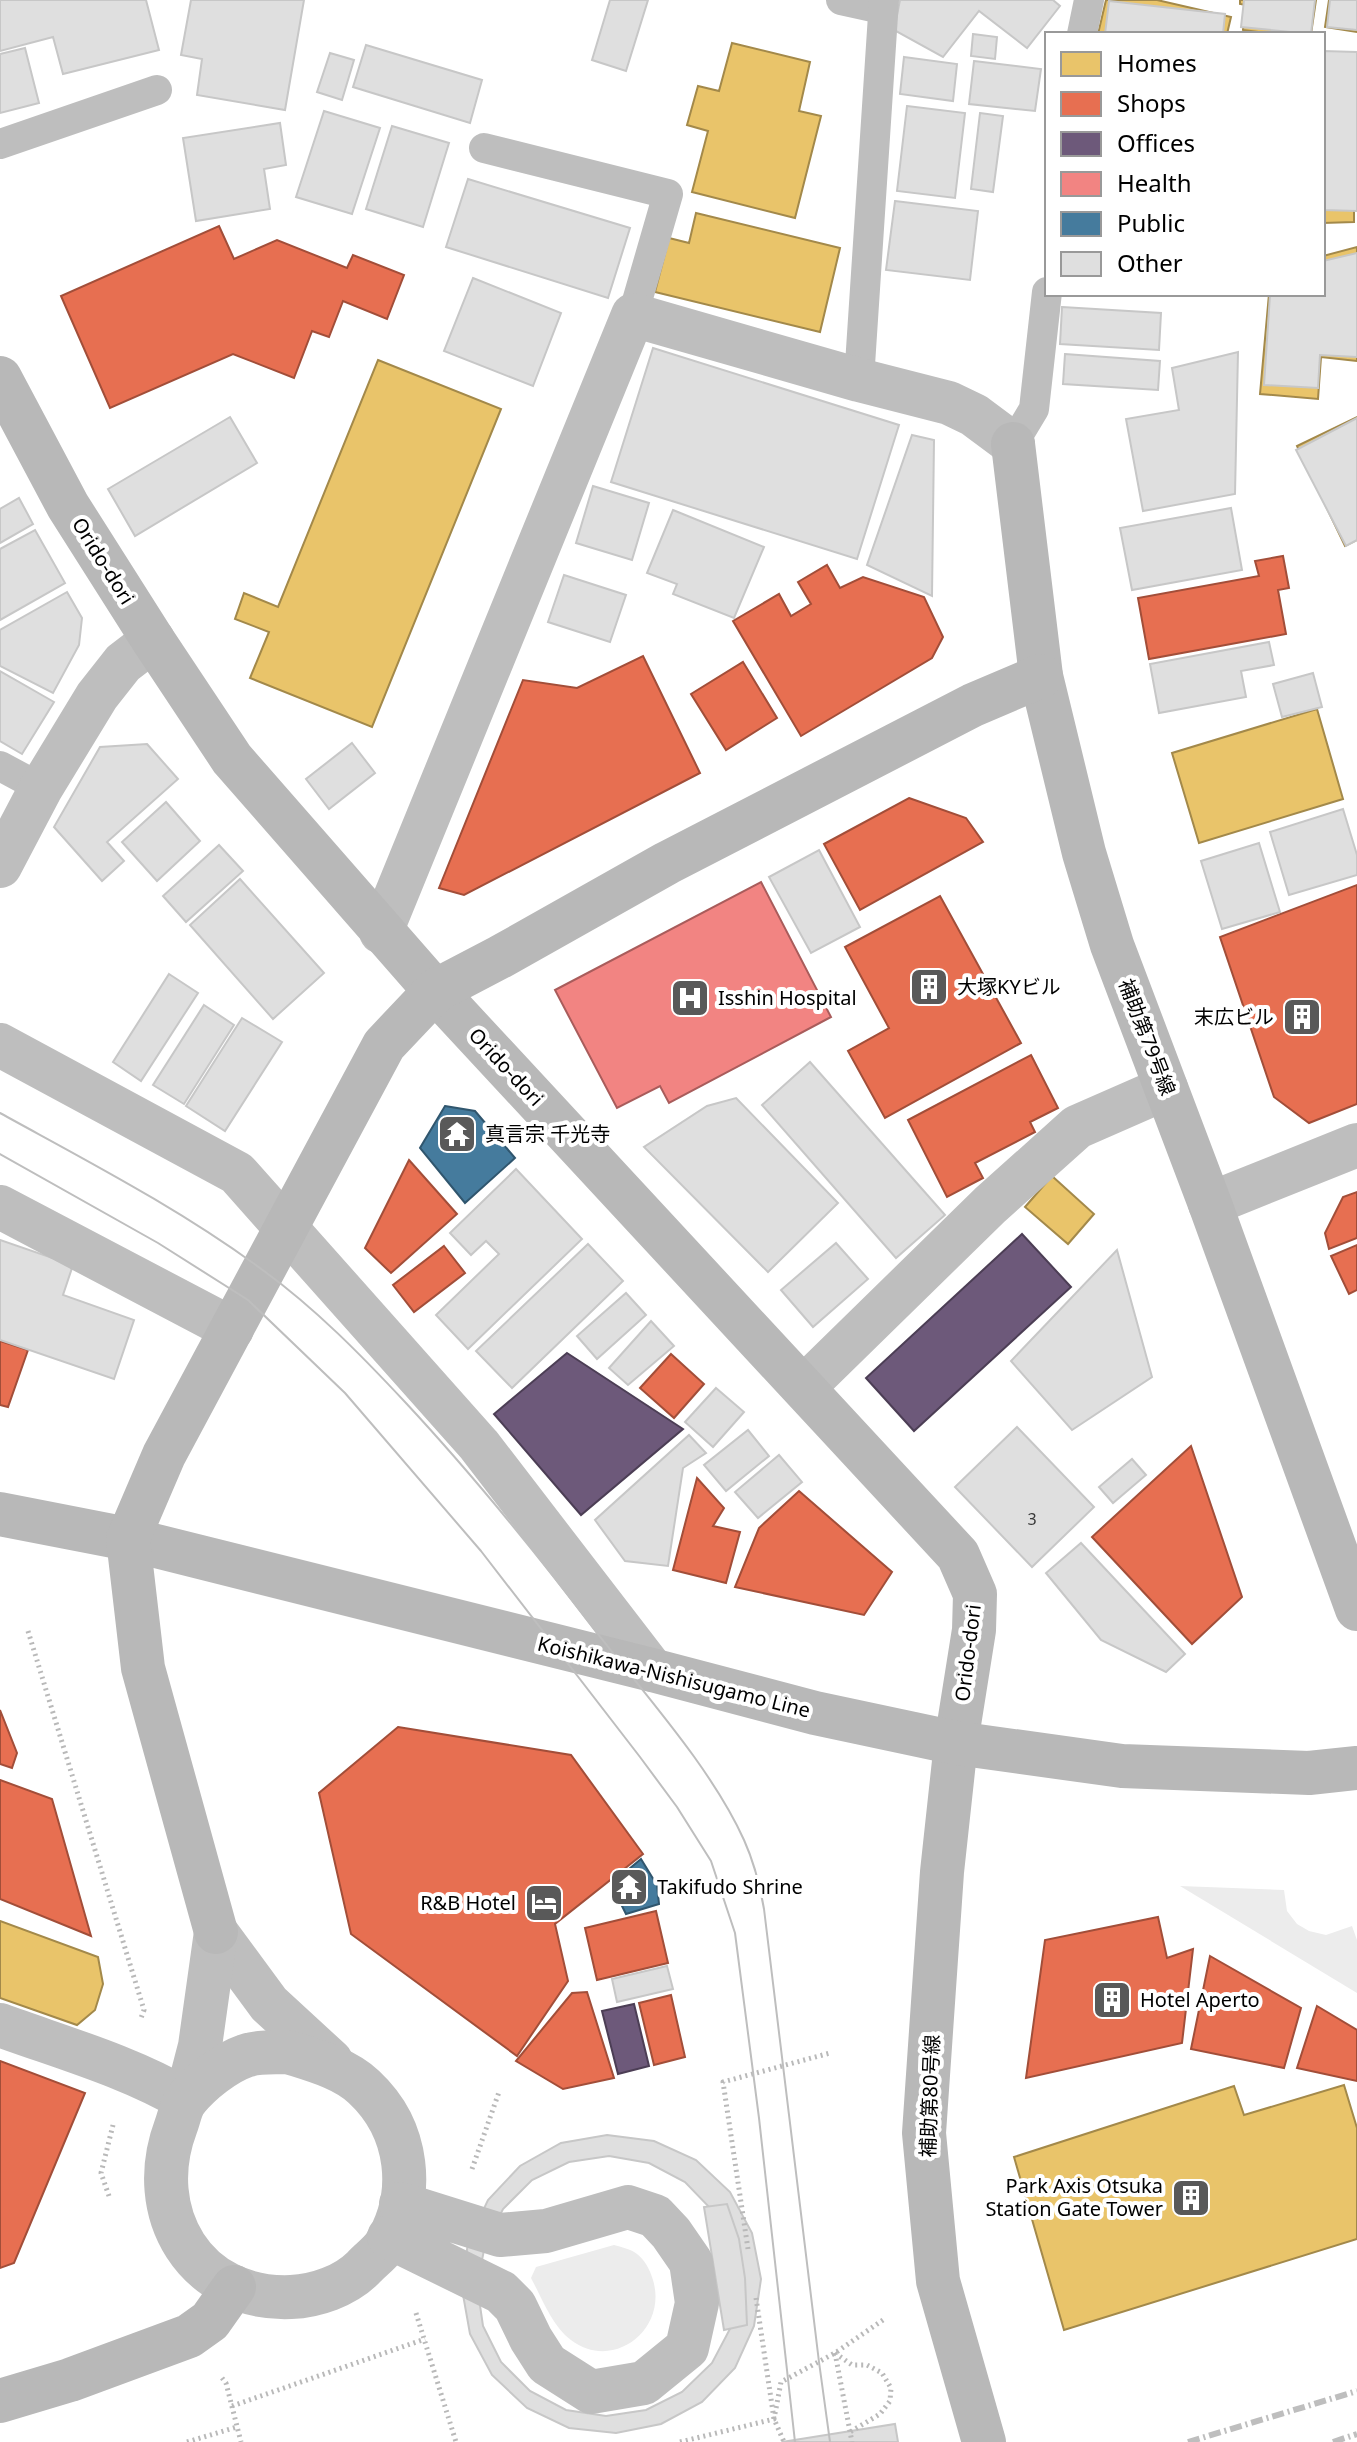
<svg xmlns="http://www.w3.org/2000/svg" width="1357" height="2442" font-family="'Noto Sans','Noto Sans JP',sans-serif">
<style>
.green{fill:#ececec}
.homes{fill:#e9c46a;stroke:#a3894a;stroke-width:2}
.shops{fill:#e76f51;stroke:#a24e39;stroke-width:2}
.offices{fill:#6d597a;stroke:#4c3e55;stroke-width:2}
.health{fill:#f28482;stroke:#a95c5b;stroke-width:2}
.public{fill:#457b9d;stroke:#30566e;stroke-width:2}
.building{fill:#dfdfdf;stroke:#c7c7c7;stroke-width:2;fill-rule:evenodd}
.lines{fill:none;stroke-linecap:round;stroke-linejoin:round}
.path{stroke:#b9b9b9;stroke-width:5;stroke-dasharray:2 4;stroke-linecap:butt}
.lane{stroke:#bebebe;stroke-width:30}
.street{stroke:#bebebe;stroke-width:44}
.secondary{stroke:#b8b8b8;stroke-width:44}
.tram{stroke:#bebebe;stroke-width:2}
.rail{stroke:#bebebe;stroke-width:6;stroke-dasharray:12 4 2 4;stroke-linecap:butt}
.labels{text-anchor:middle;stroke-width:8;stroke-linejoin:round;paint-order:stroke}
.number-label{font-size:16px;fill:#383838}
.street-label{font-size:20px;fill:#000;stroke:#fff}
.poi-label{font-size:20px;fill:#000;stroke:#fff;text-anchor:start}
</style>
<rect width="100%" height="100%" fill="#fff"/>
<g class="green">
<path d="M1180,1886L1284,1890L1287,1911L1297,1924L1309,1931L1326,1935L1352,1926L1357,1940V1993Z"/>
<path d="M614,2245C621,2247 631,2249 637,2254C645,2260 650,2270 653,2280C668,2330 613,2372 571,2340C552,2326 542,2298 531,2278L536,2267Z"/>
</g>
<g class="homes">
<path d="M1106,0H1157L1231,17L1227,34H1098Z"/>
<path d="M1240,0H1316L1311,34H1273L1243,30L1246,5L1240,4Z"/>
<path d="M1329,0H1357V32L1325,27Z"/>
<path d="M732,43L810,62L799,111L821,116L795,218L692,192L708,131L687,125L698,86L719,91Z"/>
<path d="M1323,52L1354,53V222L1323,223Z"/>
<path d="M696,213L840,248L820,332L655,292L669,238L689,243Z"/>
<path d="M1357,247V361L1321,357L1318,399L1260,394L1269,294H1323V256Z"/>
<path d="M378,360L501,409L372,727L250,678L269,632L235,619L244,593L278,607Z"/>
<path d="M1357,417V540L1345,546L1297,446Z"/>
<path d="M1317,709L1343,799L1199,843L1172,753Z"/>
<path d="M1052,1176L1094,1214L1068,1244L1025,1207Z"/>
<path d="M0,1921L98,1957L103,1984L95,2010L77,2025L0,1998Z"/>
<path d="M1344,2085L1357,2128V2239L1064,2330L1014,2157L1234,2086L1244,2115Z"/>
</g>
<g class="shops">
<path d="M219,226L234,259L277,240L347,268L353,255L404,275L387,319L343,301L329,337L312,331L294,378L233,354L110,408L61,296Z"/>
<path d="M1283,556L1289,588L1278,590L1286,634L1149,659L1138,598L1259,576L1255,561Z"/>
<path d="M827,565L840,588L863,577L924,597L943,637L932,658L801,736L733,621L779,594L791,616L811,604L798,582Z"/>
<path d="M643,656L700,773L464,895L439,888L523,680L577,688Z"/>
<path d="M743,662L777,718L726,750L691,694Z"/>
<path d="M909,798L966,818L983,842L860,910L824,844Z"/>
<path d="M1357,885V1104L1309,1123L1274,1097L1220,937Z"/>
<path d="M940,896L1021,1043L885,1118L848,1051L889,1028L845,947Z"/>
<path d="M1031,1055L1058,1108L1030,1122L1035,1132L975,1163L983,1178L947,1197L908,1120Z"/>
<path d="M409,1160L457,1214L391,1273L365,1248Z"/>
<path d="M1357,1192V1238L1329,1249L1325,1233L1343,1197Z"/>
<path d="M1357,1245V1290L1349,1294L1331,1256Z"/>
<path d="M444,1246L465,1273L414,1312L393,1285Z"/>
<path d="M0,1341L28,1350L8,1407L0,1405Z"/>
<path d="M671,1354L704,1384L674,1418L640,1388Z"/>
<path d="M1191,1446L1242,1597L1192,1644L1092,1537Z"/>
<path d="M697,1478L724,1508L713,1526L740,1532L726,1583L673,1570Z"/>
<path d="M799,1491L892,1572L864,1615L735,1587L759,1528Z"/>
<path d="M0,1710L17,1753L12,1768L0,1764Z"/>
<path d="M398,1727L571,1755L643,1854L555,1924L568,1981L517,2056L351,1934L319,1793Z"/>
<path d="M0,1780L52,1799L91,1936L0,1899Z"/>
<path d="M656,1911L668,1963L597,1980L585,1928Z"/>
<path d="M1158,1917L1167,1958L1193,1949L1182,2043L1026,2078L1045,1940Z"/>
<path d="M1210,1956L1301,2008L1284,2068L1191,2049Z"/>
<path d="M587,1992L614,2078L563,2089L516,2061L572,1993Z"/>
<path d="M671,1995L685,2057L654,2065L639,2003Z"/>
<path d="M1317,2006L1357,2030V2081L1297,2068Z"/>
<path d="M0,2061L85,2093L14,2263L0,2268Z"/>
</g>
<g class="offices">
<path d="M1022,1234L1071,1287L914,1431L866,1378Z"/>
<path d="M567,1353L683,1429L581,1515L494,1414Z"/>
<path d="M634,2004L649,2066L618,2074L602,2011Z"/>
</g>
<path class="health" d="M761,882L831,1017L669,1103L660,1086L617,1108L555,990Z"/>
<g class="public">
<path d="M445,1106L475,1111L515,1158L465,1203L420,1148Z"/>
<path d="M641,1859L657,1885L659,1904L626,1914L611,1884Z"/>
</g>
<g class="building">
<path d="M0,0H146L159,50L63,74L53,37L0,51Z"/>
<path d="M191,0H304L285,110L197,95L202,59L181,55Z"/>
<path d="M610,0H648L626,71L592,60Z"/>
<path d="M900,0H1053L1060,6L1027,48L979,11L943,57L894,30Z"/>
<path d="M1244,0H1315L1311,34L1241,27Z"/>
<path d="M1330,0H1357V30L1327,27Z"/>
<path d="M1109,1L1225,14L1223,34H1105Z"/>
<path d="M973,34L997,37L995,59L971,56Z"/>
<path d="M366,45L482,80L470,123L353,87Z"/>
<path d="M25,48L39,103L0,113V54Z"/>
<path d="M1323,51L1357,52V211L1323,210Z"/>
<path d="M330,53L354,60L342,100L317,92Z"/>
<path d="M904,57L957,64L953,101L900,94Z"/>
<path d="M974,61L1041,69L1035,111L969,104Z"/>
<path d="M907,106L965,113L955,198L897,191Z"/>
<path d="M324,111L380,128L352,214L296,197Z"/>
<path d="M980,113L1003,116L993,192L971,189Z"/>
<path d="M280,123L286,165L264,169L270,209L196,221L183,138Z"/>
<path d="M392,126L449,143L423,227L366,209Z"/>
<path d="M468,179L630,228L608,298L446,247Z"/>
<path d="M895,201L978,211L970,280L886,270Z"/>
<path d="M1357,253V357L1320,355L1318,388L1264,385L1270,295L1253,294H1323V261Z"/>
<path d="M473,278L561,313L533,386L444,351Z"/>
<path d="M1062,307L1161,313L1159,350L1060,344Z"/>
<path d="M653,348L899,425L857,559L611,482Z"/>
<path d="M1238,352L1235,494L1143,511L1126,419L1179,410L1172,368Z"/>
<path d="M1065,354L1160,361L1158,390L1063,384Z"/>
<path d="M230,417L257,463L135,536L108,489Z"/>
<path d="M1357,418V540L1346,546L1296,450Z"/>
<path d="M912,435L934,440L932,596L867,565Z"/>
<path d="M593,486L649,503L632,560L576,543Z"/>
<path d="M19,498L33,524L0,543V509Z"/>
<path d="M1231,508L1242,570L1132,590L1120,528Z"/>
<path d="M673,510L764,547L734,618L673,594L677,584L647,573Z"/>
<path d="M35,530L65,583L0,620V549Z"/>
<path d="M564,575L626,595L610,642L548,622Z"/>
<path d="M67,592L82,618L79,645L53,693L0,666V630Z"/>
<path d="M1269,642L1274,665L1241,671L1246,697L1159,713L1150,664Z"/>
<path d="M0,671L54,702L22,754L0,741Z"/>
<path d="M1313,673L1322,707L1282,717L1273,684Z"/>
<path d="M352,743L375,773L329,809L306,779Z"/>
<path d="M147,744L178,779L107,842L124,861L102,881L54,827L100,747Z"/>
<path d="M166,802L200,841L157,881L122,842Z"/>
<path d="M1343,809L1357,855V875L1289,895L1270,832Z"/>
<path d="M1259,843L1280,912L1222,929L1201,861Z"/>
<path d="M219,845L243,871L186,922L163,896Z"/>
<path d="M819,850L860,927L811,953L769,877Z"/>
<path d="M240,879L324,973L273,1019L190,925Z"/>
<path d="M169,974L198,993L141,1081L113,1062Z"/>
<path d="M204,1005L234,1025L184,1104L153,1085Z"/>
<path d="M242,1018L282,1042L225,1131L186,1106Z"/>
<path d="M810,1062L945,1215L896,1258L762,1105Z"/>
<path d="M736,1098L838,1203L768,1272L644,1147L707,1106Z"/>
<path d="M516,1169L582,1239L468,1349L436,1315L499,1254L486,1241L471,1255L450,1233Z"/>
<path d="M0,1240L73,1265L63,1295L134,1320L114,1379L0,1340Z"/>
<path d="M836,1243L868,1279L813,1327L781,1290Z"/>
<path d="M588,1244L623,1281L512,1388L476,1351Z"/>
<path d="M1117,1250L1152,1377L1072,1430L1011,1361Z"/>
<path d="M626,1293L646,1315L597,1359L577,1336Z"/>
<path d="M651,1321L674,1346L628,1385L609,1368Z"/>
<path d="M716,1388L744,1412L713,1447L685,1422Z"/>
<path d="M1017,1427L1094,1507L1032,1567L955,1487Z"/>
<path d="M748,1430L769,1456L726,1491L704,1465Z"/>
<path d="M689,1435L706,1453L683,1468L668,1566L625,1561L595,1520Z"/>
<path d="M779,1455L802,1482L758,1518L735,1492Z"/>
<path d="M1132,1459L1146,1475L1113,1503L1099,1487Z"/>
<path d="M1081,1543L1185,1654L1166,1672L1101,1640L1046,1573Z"/>
<path d="M667,1966L673,1989L617,2002L612,1979Z"/>
<path d="M607,2135L654,2141L696,2160L730,2192L752,2233L761,2279L754,2326L735,2368L702,2402L661,2424L616,2433L569,2428L527,2408L492,2375L470,2334L462,2289L468,2242L488,2200L520,2166L561,2143ZM609,2156L649,2163L685,2182L713,2211L732,2247L737,2288L731,2327L712,2363L682,2392L646,2410L606,2416L566,2410L530,2391L501,2362L483,2326L477,2285L485,2245L503,2209L532,2180L569,2162Z"/>
<path d="M727,2204L739,2239L745,2278L747,2325L724,2330L704,2207Z"/>
<path d="M895,2424L898,2442H782Z"/>
</g>
<g class="lines">
<g class="path">
<path d="M28,1631L144,2010L141,2018"/>
<path d="M472,2169L499,2092"/>
<path d="M109,2196L101,2173L113,2125"/>
<path d="M748,2249L723,2082L830,2053"/>
<path d="M756,2298L774,2419L784,2442"/>
<path d="M416,2313L456,2442"/>
<path d="M835,2353L852,2365H867L882,2373L891,2388L890,2401L880,2414L850,2432"/>
<path d="M835,2353L852,2442"/>
<path d="M222,2378L226,2383L241,2442"/>
<path d="M232,2406L425,2339"/>
<path d="M187,2442L237,2427"/>
<path d="M680,2442L774,2419L781,2382L835,2353L883,2320"/>
</g>
<g class="lane">
<path d="M841,0L882,9"/>
<path d="M1082,34L1089,0"/>
<path d="M0,144L157,90"/>
<path d="M484,148L668,194L633,315"/>
<path d="M859,380L884,0"/>
<path d="M1013,444L1034,409L1047,292"/>
<path d="M0,766L41,788"/>
</g>
<g class="street">
<path d="M0,866L41,788L97,696L123,663L153,640"/>
<path d="M381,932L633,315L859,380L949,403L974,415L1013,444"/>
<path d="M0,1045L237,1173L479,1445L652,1670"/>
<path d="M1210,1204L1357,1145"/>
<path d="M0,1207L232,1329"/>
<path d="M804,1387L990,1205L1077,1127L1166,1088"/>
<path d="M216,1932L269,2004L331,2061"/>
<path d="M0,2025C63,2048 128,2066 186,2100L200,2046L216,1932"/>
<path d="M288,2052C313,2060 344,2068 364,2087C409,2129 417,2195 384,2247C378,2255 369,2261 363,2268C345,2286 316,2296 291,2297C195,2301 143,2213 176,2126C179,2118 181,2106 187,2099C201,2082 225,2063 245,2056C258,2051 275,2053 288,2052Z"/>
<path d="M389,2237L501,2292L515,2306L531,2339L547,2364L591,2392L644,2383L687,2348L697,2303L691,2262L671,2233L655,2216L628,2207L546,2231L500,2235L401,2204"/>
</g>
<g class="secondary">
<path d="M0,378L68,506L153,640L232,759L435,991L958,1555L975,1594L974,1630L956,1743L942,1872L924,2133L938,2281L984,2442"/>
<path d="M1013,444L1041,676L1084,853L1112,945L1210,1204L1357,1609"/>
<path d="M0,1514L128,1539L652,1670L815,1713L956,1743L1122,1766L1309,1773L1357,1768"/>
<path d="M216,1932L143,1668L128,1539L164,1455L384,1045L435,991L500,957L667,863L973,705L1041,676"/>
<path d="M0,2401L70,2380L189,2336L210,2321L234,2287"/>
</g>
<g class="tram">
<path d="M0,1113C89,1162 182,1210 264,1271C316,1309 361,1355 405,1402C474,1476 537,1554 598,1634C646,1696 712,1769 744,1840C754,1862 760,1886 764,1909L819,2362L830,2442"/>
<path d="M0,1154L158,1243L248,1300L345,1393L481,1551L640,1757L677,1807L711,1861L735,1933L759,2118L795,2442"/>
</g>
<g class="rail">
<path d="M1188,2442L1357,2391"/>
<path d="M1333,2442L1357,2434"/>
</g>
</g>
<defs>
<symbol id="building-square" viewBox="-11 -11 22 22"><rect x="-9" y="-9" width="18" height="18" rx="4" fill="#595959" stroke="#fff"/><path d="M-4-6H4V6H1V3H-1V6H-4ZM-2.5-4.3h1.7v1.8h-1.7ZM.8-4.3h1.7v1.8H.8ZM-2.5-1h1.7V.8h-1.7ZM.8-1h1.7V.8H.8Z" fill="#fff"/></symbol>
<symbol id="hospital-square" viewBox="-11 -11 22 22"><rect x="-9" y="-9" width="18" height="18" rx="4" fill="#595959" stroke="#fff"/><path d="M-5-5h3v3.5h4V-5h3V5h-3V1.5h-4V5h-3Z" fill="#fff"/></symbol>
<symbol id="temple-square" viewBox="-11 -11 22 22"><rect x="-9" y="-9" width="18" height="18" rx="4" fill="#595959" stroke="#fff"/><path d="M0-6L5-2H3V0L6.5 2.5H4V6H1.5V3h-3V6H-4V2.5H-6.5L-3 0V-2H-5Z" fill="#fff"/></symbol>
<symbol id="hotel-square" viewBox="-11 -11 22 22"><rect x="-9" y="-9" width="18" height="18" rx="4" fill="#595959" stroke="#fff"/><path d="M-6-4.5h1.5V1H6V5H4.5V3h-9V5H-6ZM-4 0a1.8 1.8 0 1 1 3.6 0ZM.5 0V-2.5h3Q6-2.5 6 0Z" fill="#fff"/></symbol>
</defs>
<g fill-rule="evenodd">
<use href="#building-square" x="907" y="965" width="44" height="44"/>
<use href="#hospital-square" x="668" y="976" width="44" height="44"/>
<use href="#building-square" x="1280" y="995" width="44" height="44"/>
<use href="#temple-square" x="435" y="1112" width="44" height="44"/>
<use href="#temple-square" x="607" y="1865" width="44" height="44"/>
<use href="#hotel-square" x="522" y="1881" width="44" height="44"/>
<use href="#building-square" x="1090" y="1978" width="44" height="44"/>
<use href="#building-square" x="1169" y="2176" width="44" height="44"/>
</g>
<g class="labels">
<g class="number-label">
<text x="1032" y="1525">3</text>
</g>
<g class="street-label">
<text transform="translate(103 561) rotate(58)" y="7">Orido-dori</text>
<text transform="translate(1147 1037) rotate(69)" y="7">補助第79号線</text>
<text transform="translate(506 1067) rotate(47)" y="7">Orido-dori</text>
<text transform="translate(968 1653) rotate(-83)" y="7">Orido-dori</text>
<text transform="translate(674 1677) rotate(14)" y="7">Koishikawa-Nishisugamo Line</text>
<text transform="translate(930 2096) rotate(-88)" y="7">補助第80号線</text>
</g>
<g class="poi-label">
<text x="957" y="994">大塚KYビル</text>
<text x="718" y="1005">Isshin Hospital</text>
<text x="1274" y="1024" text-anchor="end">末広ビル</text>
<text x="485" y="1141">真言宗 千光寺</text>
<text x="657" y="1894">Takifudo Shrine</text>
<text x="516" y="1910" text-anchor="end">R&amp;B Hotel</text>
<text x="1140" y="2007">Hotel Aperto</text>
<text x="1163" y="2193" text-anchor="end">Park Axis Otsuka<tspan x="1163" dy="23">Station Gate Tower</tspan></text>
</g>
</g>
<rect x="1045" y="32" width="280" height="264" fill="#ffffff" stroke="#999999" stroke-width="2"/>
<rect x="1061" y="52" width="40" height="24" fill="#e9c46a" stroke="#999999" stroke-width="2"/>
<text x="1117" y="72" font-size="24" fill="#000000">Homes</text>
<rect x="1061" y="92" width="40" height="24" fill="#e76f51" stroke="#999999" stroke-width="2"/>
<text x="1117" y="112" font-size="24" fill="#000000">Shops</text>
<rect x="1061" y="132" width="40" height="24" fill="#6d597a" stroke="#999999" stroke-width="2"/>
<text x="1117" y="152" font-size="24" fill="#000000">Offices</text>
<rect x="1061" y="172" width="40" height="24" fill="#f28482" stroke="#999999" stroke-width="2"/>
<text x="1117" y="192" font-size="24" fill="#000000">Health</text>
<rect x="1061" y="212" width="40" height="24" fill="#457b9d" stroke="#999999" stroke-width="2"/>
<text x="1117" y="232" font-size="24" fill="#000000">Public</text>
<rect x="1061" y="252" width="40" height="24" fill="#dfdfdf" stroke="#999999" stroke-width="2"/>
<text x="1117" y="272" font-size="24" fill="#000000">Other</text>
</svg>
